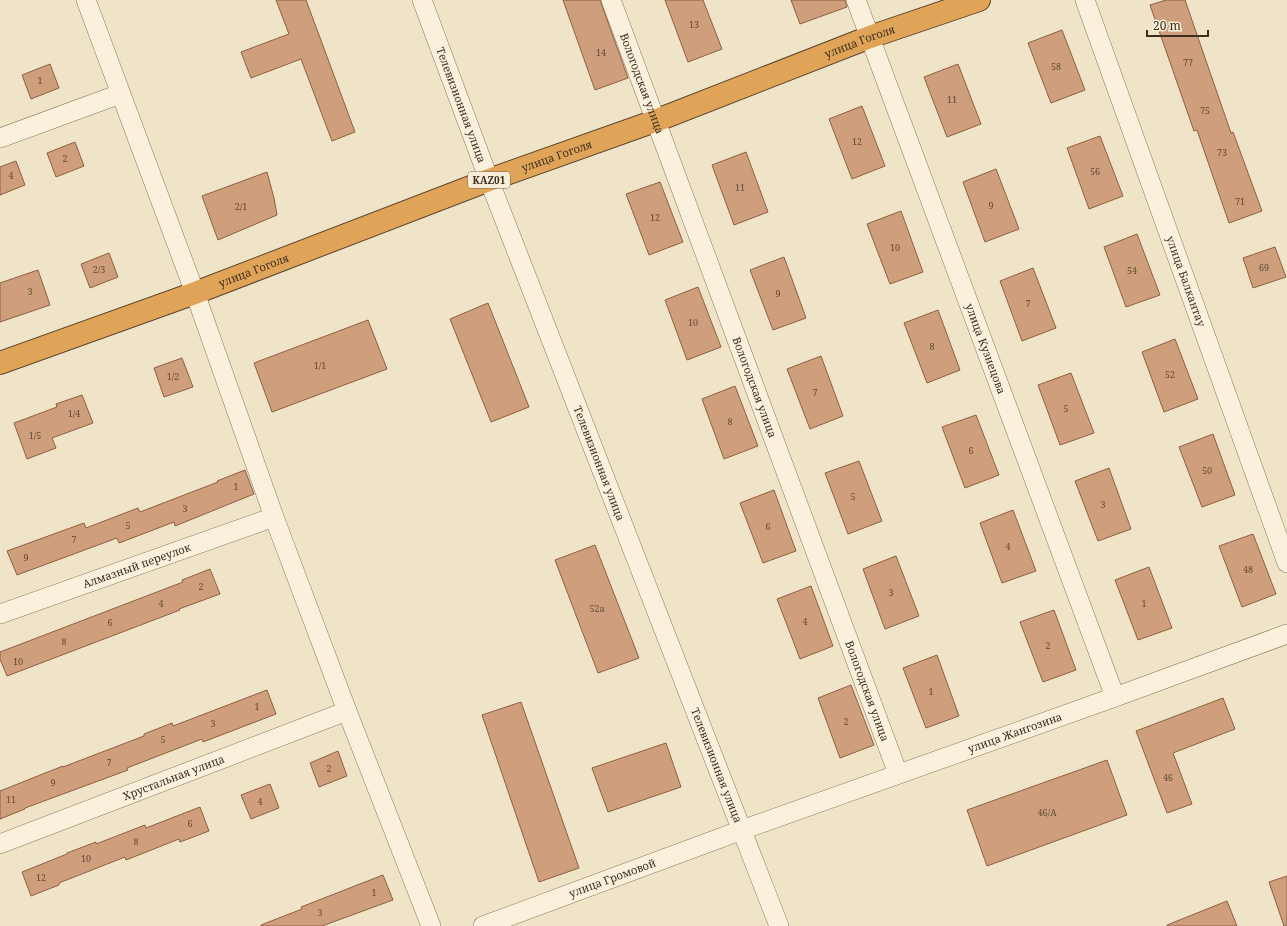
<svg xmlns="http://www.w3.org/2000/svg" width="1287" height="926" font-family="'Noto Serif',serif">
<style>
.building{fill:#cf9f7d;stroke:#8d5f41}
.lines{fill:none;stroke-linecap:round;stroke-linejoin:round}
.street-casing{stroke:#8d765c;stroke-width:20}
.highway-casing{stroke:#5b4430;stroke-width:24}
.street{stroke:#faf1dc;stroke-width:19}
.highway{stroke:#e0a458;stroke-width:22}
.labels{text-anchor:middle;stroke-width:3;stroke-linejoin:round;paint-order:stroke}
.number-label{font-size:9px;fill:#624a37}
.shield{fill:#f7eed8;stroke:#756857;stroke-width:1}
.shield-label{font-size:10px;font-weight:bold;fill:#3d2e20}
.street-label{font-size:11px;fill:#3d2e20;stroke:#f7eed8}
</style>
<rect width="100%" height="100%" fill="#f0e4c8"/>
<g class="building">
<path d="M276,0H306L355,132L332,141L301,59L251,78L241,52L289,34Z"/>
<path d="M563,0H600L628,78L595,90Z"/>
<path d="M665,0H703L722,49L688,62Z"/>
<path d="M791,0H845L847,7L800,24Z"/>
<path d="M1166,0H1185L1231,133L1233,132L1262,211L1229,223L1197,130L1194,131L1150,5Z"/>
<path d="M1062,30L1085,90L1051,103L1028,43Z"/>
<path d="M50,64L59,88L31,99L22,75Z"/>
<path d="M958,64L981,124L947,137L924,77Z"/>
<path d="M862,106L885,166L852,179L829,119Z"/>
<path d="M1100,136L1123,196L1089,209L1067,148Z"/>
<path d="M75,142L84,166L56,177L47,153Z"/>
<path d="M746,152L768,212L734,225L712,165Z"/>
<path d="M16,161L25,185L0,195V167Z"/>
<path d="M996,169L1019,229L985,242L963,182Z"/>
<path d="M267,172L274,198L277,215L218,240L202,196Z"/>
<path d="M660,182L683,242L649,255L626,194Z"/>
<path d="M901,211L923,272L890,284L867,224Z"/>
<path d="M1137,234L1160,295L1126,307L1104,247Z"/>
<path d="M1275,247L1286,277L1253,288L1243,258Z"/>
<path d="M109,253L118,277L90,288L81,264Z"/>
<path d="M784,257L806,318L773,330L750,270Z"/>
<path d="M1033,268L1056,328L1022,341L1000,281Z"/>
<path d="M38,270L50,305L0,322V283Z"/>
<path d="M698,287L721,347L687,360L665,300Z"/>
<path d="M488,303L529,407L491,422L450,319Z"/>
<path d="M938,310L960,370L927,383L904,323Z"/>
<path d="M368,320L387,369L272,412L254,363Z"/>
<path d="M1175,339L1198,399L1164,412L1142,352Z"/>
<path d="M821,356L843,416L810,429L787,369Z"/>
<path d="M182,358L193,387L164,397L154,368Z"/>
<path d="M1071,373L1094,433L1060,445L1038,385Z"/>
<path d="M735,386L758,446L724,459L702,399Z"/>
<path d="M82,395L93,423L52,438L56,448L27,459L14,423L57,407L56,404Z"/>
<path d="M976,415L999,475L965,488L942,427Z"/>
<path d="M1213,434L1235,495L1202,507L1179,447Z"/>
<path d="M859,461L882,521L848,534L825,473Z"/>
<path d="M1109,468L1131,529L1098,541L1075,481Z"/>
<path d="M245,470L254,494L175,526L174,522L119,543L117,538L17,575L7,551L84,523L86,528L138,508L140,512L218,482L217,481Z"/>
<path d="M774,490L796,551L763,563L740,503Z"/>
<path d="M1013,510L1036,571L1002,583L980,523Z"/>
<path d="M1253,534L1276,594L1242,607L1219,546Z"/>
<path d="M595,545L639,658L598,673L555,560Z"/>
<path d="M896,556L919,616L885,629L863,569Z"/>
<path d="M1149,567L1172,628L1138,640L1115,580Z"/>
<path d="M210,569L220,594L179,609L180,610L7,676L0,659V652L183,582L182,580Z"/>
<path d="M811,586L833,646L800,659L777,599Z"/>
<path d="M1054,610L1076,670L1043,682L1020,622Z"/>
<path d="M937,655L959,716L926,728L903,668Z"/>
<path d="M851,685L874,745L840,758L818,698Z"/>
<path d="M267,690L276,714L203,742L202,739L127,768L128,770L25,808V809L0,819V791L63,766V767L144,736V734L172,723L173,726Z"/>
<path d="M1223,698L1235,729L1173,753L1192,804L1167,813L1136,731Z"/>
<path d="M521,702L579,868L539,882L482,715Z"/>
<path d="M666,743L681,787L608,812L592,768Z"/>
<path d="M338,751L347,776L319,787L310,763Z"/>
<path d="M1107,760L1127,815L987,866L967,810Z"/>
<path d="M270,784L279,808L251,819L241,795Z"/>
<path d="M200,807L209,831L180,842L179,839L126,860L125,857L59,883V885L31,896L22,872L67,854V853L96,842V844L145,825L146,828Z"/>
<path d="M383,875L393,900L322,926H261V925L302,909L301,907Z"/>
<path d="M1287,876V926H1284L1269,882Z"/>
<path d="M1227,901L1237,926H1167V925Z"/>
</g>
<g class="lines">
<defs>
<g id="street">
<path d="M86,0L195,293L274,517L347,711L431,926"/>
<path id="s1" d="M422,0L489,180L779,926"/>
<path id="s2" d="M611,0L898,774"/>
<path id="s3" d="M856,0L1115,697"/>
<path id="s4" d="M1085,0L1287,563"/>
<path d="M0,138L120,94"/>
<path id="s5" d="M0,614L274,517"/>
<path id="s6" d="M0,844L347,711"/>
<path id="s7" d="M483,926L742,830L1115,697L1287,634"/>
</g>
<g id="highway">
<path id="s8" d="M0,363L195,293L489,180L655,121L870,37L979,0"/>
</g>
</defs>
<use href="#street" class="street-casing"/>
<use href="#highway" class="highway-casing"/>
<use href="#street" class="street"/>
<use href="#highway" class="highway"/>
</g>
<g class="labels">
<g class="number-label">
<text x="694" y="28">13</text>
<text x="601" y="56">14</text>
<text x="1188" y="66">77</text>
<text x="1056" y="70">58</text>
<text x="40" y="84">1</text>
<text x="952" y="103">11</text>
<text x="1205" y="114">75</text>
<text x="857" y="145">12</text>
<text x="1222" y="156">73</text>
<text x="65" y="162">2</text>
<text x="1095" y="175">56</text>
<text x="11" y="179">4</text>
<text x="740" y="191">11</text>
<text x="1240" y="205">71</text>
<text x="991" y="209">9</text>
<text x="241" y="210">2/1</text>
<text x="655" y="221">12</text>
<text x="895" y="251">10</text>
<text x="1264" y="271">69</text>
<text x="99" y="273">2/3</text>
<text x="1132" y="274">54</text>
<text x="30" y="295">3</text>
<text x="778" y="297">9</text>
<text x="1028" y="307">7</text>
<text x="693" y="326">10</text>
<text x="932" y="350">8</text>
<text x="320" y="369">1/1</text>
<text x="1170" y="378">52</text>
<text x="173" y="380">1/2</text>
<text x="815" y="396">7</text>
<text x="1066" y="412">5</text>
<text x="74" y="417">1/4</text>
<text x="730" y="425">8</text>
<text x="35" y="439">1/5</text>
<text x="971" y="454">6</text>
<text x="1207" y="474">50</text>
<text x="236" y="490">1</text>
<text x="853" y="500">5</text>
<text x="1103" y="508">3</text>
<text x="185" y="512">3</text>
<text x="128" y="529">5</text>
<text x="768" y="530">6</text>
<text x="74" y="543">7</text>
<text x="1008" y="550">4</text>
<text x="26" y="561">9</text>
<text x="1248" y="573">48</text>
<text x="201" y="590">2</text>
<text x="891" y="596">3</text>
<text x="161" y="607">4</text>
<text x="1144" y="607">1</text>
<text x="597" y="612">52а</text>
<text x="805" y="625">4</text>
<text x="110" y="626">6</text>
<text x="64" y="645">8</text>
<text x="1048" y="649">2</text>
<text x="18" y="665">10</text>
<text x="931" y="695">1</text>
<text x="257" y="710">1</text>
<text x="846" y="725">2</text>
<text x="213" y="727">3</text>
<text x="163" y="743">5</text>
<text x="109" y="766">7</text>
<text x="329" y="772">2</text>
<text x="1168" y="781">46</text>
<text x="53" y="786">9</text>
<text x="11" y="803">11</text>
<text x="260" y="805">4</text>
<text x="1047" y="816">46/А</text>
<text x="190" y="827">6</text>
<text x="136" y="845">8</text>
<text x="86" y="862">10</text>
<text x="41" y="881">12</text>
<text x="374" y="896">1</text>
<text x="320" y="916">3</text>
</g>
<rect class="shield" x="468" y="172" width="42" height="16" rx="3"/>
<g class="shield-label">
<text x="489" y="184">KАZ01</text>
</g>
<g class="street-label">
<text dy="4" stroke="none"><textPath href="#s8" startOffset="918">улица Гоголя</textPath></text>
<text dy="4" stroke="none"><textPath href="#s2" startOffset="89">Вологодская улица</textPath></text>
<text dy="4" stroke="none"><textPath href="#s1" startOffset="112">Телевизионная улица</textPath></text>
<text dy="4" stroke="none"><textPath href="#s8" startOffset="594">улица Гоголя</textPath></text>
<text dy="4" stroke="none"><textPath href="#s8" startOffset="270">улица Гоголя</textPath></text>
<text dy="4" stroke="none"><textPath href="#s4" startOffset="299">улица Балкантау</textPath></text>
<text dy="4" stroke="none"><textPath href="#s3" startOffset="372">улица Кузнецова</textPath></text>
<text dy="4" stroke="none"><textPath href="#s2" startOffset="413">Вологодская улица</textPath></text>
<text dy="4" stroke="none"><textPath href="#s1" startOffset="496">Телевизионная улица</textPath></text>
<text dy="4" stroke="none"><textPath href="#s5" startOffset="145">Алмазный переулок</textPath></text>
<text dy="4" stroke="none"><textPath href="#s2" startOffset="737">Вологодская улица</textPath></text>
<text dy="4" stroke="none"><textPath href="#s7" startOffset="566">улица Жангозина</textPath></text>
<text dy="4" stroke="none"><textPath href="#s1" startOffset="820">Телевизионная улица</textPath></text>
<text dy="4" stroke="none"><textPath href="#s6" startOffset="186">Хрустальная улица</textPath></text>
<text dy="4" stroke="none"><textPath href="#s7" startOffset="138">улица Громовой</textPath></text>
</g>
</g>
<path d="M1147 30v6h61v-6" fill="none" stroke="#3d2e20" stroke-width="2"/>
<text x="1153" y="30" font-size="12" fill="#3d2e20" stroke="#f7eed8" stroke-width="3" paint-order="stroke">20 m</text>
</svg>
